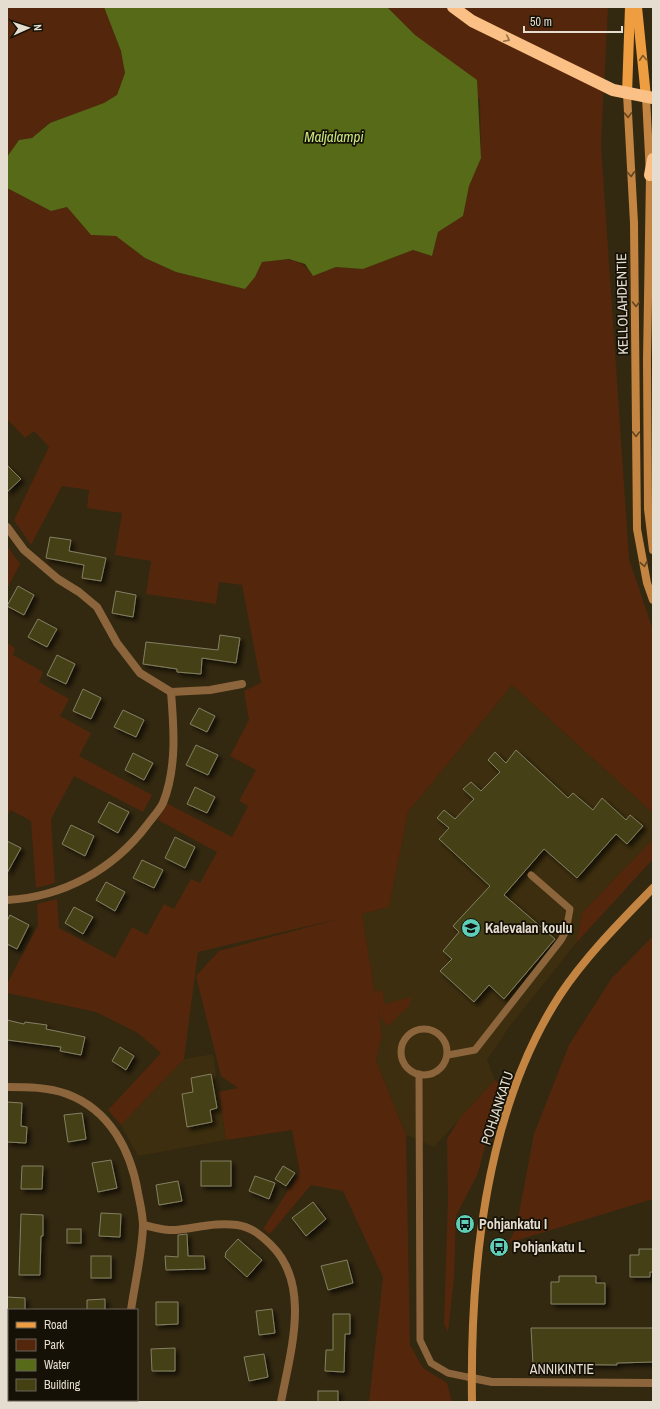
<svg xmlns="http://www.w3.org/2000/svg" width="660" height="1409" font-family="'Archivo Narrow',sans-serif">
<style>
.built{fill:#3c2e0e}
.green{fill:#54270c}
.water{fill:#576a18}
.building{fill:#454012;stroke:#838064;filter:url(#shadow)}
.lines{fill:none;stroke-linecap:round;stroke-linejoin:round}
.service{stroke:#8c653c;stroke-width:7}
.minor{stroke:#8c653c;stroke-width:8}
.secondary{stroke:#c38541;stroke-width:8}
.primary{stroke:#ee9e41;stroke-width:10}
.motorway{stroke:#fac085;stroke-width:12}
.oneway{stroke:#93714c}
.oneway2{stroke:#825824}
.oneway3{stroke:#644521}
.labels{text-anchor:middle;stroke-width:3.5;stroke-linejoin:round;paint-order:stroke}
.street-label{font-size:14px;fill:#e5ded0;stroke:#161107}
.poi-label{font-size:14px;font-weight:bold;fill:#e5ded0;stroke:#161107;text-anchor:start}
.water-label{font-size:15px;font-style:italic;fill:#c7e57a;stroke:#161107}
</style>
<defs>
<filter id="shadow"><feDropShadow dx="3.5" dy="3.5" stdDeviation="2" flood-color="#0009"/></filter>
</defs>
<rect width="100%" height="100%" fill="#332810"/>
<g class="built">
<path d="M512,685L653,813V839L582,913L576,943L510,1026L487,1060L495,1080L434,1147L406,1135L376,1060L382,1035L362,914L389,907L408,812Z"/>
<path d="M213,1054L226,1140L138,1156L121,1125L184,1059Z"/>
</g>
<g class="green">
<path d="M7,7H104L121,51L125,73L117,95L105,103L50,123L32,138L19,140L7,157Z"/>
<path d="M387,7H608L601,144L629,559L653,630V813L512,685L408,812L389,907L362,914L375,994L376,991L380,990L383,993L384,1004L411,997C411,1009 404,1009 397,1017C394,1020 392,1024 388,1026L381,1018L378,1008L382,1035L376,1060L406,1135L410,1345L423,1368L447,1383L452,1402H369L383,1277L343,1191L311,1185L270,1234L263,1229L300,1172L292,1130L226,1140L219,1092L238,1088L221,1076L196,976L219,951L342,918L198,952L184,1059L121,1125L108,1110L161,1053L138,1033L96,1012L7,993V984L38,925L37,904L57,899L59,928L115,958L132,927L147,935L164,904L174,909L191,879L200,883L217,852L158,820L166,803L232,837L248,806L239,801L256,770L230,756L249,720L244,691L261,683L242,585L219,582L216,604L146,594L151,561L115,555L122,513L87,508L89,490L62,486L31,545L14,520L49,447L34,431L25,438L7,419V188L51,211L67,207L91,235L116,236L145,258L176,272L245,289L255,277L262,262C286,260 298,254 313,276L336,267L363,269L413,250L432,256L438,232L463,216L469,186L481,158L480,100Z"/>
<path d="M7,546L20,564L7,589Z"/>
<path d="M7,643L15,648L13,655L43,672L39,682L69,699L60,716L91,733L79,756L152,795L143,812L74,776L51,819L55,883L36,888L31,821L11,810L7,816Z"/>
<path d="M653,839V859L576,943L582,913Z"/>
<path d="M653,936V1199L508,1243L516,1229L534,1134L569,1045L612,978Z"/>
<path d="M495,1080L501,1085L478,1173L456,1216L454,1278L448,1332L444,1324L448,1200L447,1139L460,1118Z"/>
</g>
<path class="water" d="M104,7H387L415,35L477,80L481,158L469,186L463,216L438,232L432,256L413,250L363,269L336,267L313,276L305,264L289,259L262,262L255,277L245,289L176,272L145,258L116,236L91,235L67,207L51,211L7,188V157L19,140L32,138L50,123L104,103L117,95L125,73L121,51Z"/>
<g class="building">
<path d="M7,465L21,479L7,492Z"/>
<path d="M50,537L71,540L69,551L106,558L101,581L82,578L84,565L46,558Z"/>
<path d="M18,586L34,595L24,615L7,606Z"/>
<path d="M116,591L136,595L133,617L112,613Z"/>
<path d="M38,619L57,629L47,647L28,637Z"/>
<path d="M220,635L240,638L236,663L202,658L201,674L177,672V669L143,664L146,642L218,650Z"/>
<path d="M57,655L75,664L66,684L47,675Z"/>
<path d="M83,689L101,698L91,719L73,711Z"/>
<path d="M199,708L215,716L207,732L190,724Z"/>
<path d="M123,710L144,720L136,737L114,727Z"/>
<path d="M196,745L218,755L208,775L186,765Z"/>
<path d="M516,750L568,798L573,793L593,810L602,798L626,820L630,815L643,826L627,844L616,834L577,878L544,849L504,895L555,939L504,999L489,985L474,1002L440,971L452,959L443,951L459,932L453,926L490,886L439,839L449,828L437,818L444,810L455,819L474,799L463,789L471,782L481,791L500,772L488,760L495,752L506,763Z"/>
<path d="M133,753L153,763L144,780L125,770Z"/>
<path d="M195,787L215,797L207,813L187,804Z"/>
<path d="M109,802L129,812L118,833L98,822Z"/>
<path d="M71,825L94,836L85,856L62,844Z"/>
<path d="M175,837L195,847L185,868L165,858Z"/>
<path d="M7,841L21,848L7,873Z"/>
<path d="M142,860L163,870L154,888L133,878Z"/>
<path d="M106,882L125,892L115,911L96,900Z"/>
<path d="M74,907L93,917L83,934L65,923Z"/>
<path d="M10,915L29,925L17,949L7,944V921Z"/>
<path d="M7,1020L24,1024L25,1022L47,1025L46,1029L85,1037L81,1055L60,1051L61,1047L7,1040Z"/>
<path d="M120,1047L134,1056L126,1070L112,1061Z"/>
<path d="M211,1074L217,1108L210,1110L212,1122L187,1127L182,1094L193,1092L191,1078Z"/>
<path d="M7,1102L22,1103L21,1126L27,1127L26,1143L7,1142Z"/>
<path d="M82,1113L86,1139L68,1142L64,1115Z"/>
<path d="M111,1160L117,1188L98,1192L92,1163Z"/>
<rect x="201" y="1161" width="30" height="25"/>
<path d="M22,1166H43L42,1189H21Z"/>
<path d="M283,1166L295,1173L286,1186L275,1179Z"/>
<path d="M255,1176L275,1183L269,1199L249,1191Z"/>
<path d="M178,1181L182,1201L159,1205L156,1185Z"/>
<path d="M313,1202L326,1219L306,1236L292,1218Z"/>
<path d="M101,1213L121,1214L120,1237L99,1236Z"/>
<path d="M21,1214L43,1215V1236H41L40,1275H19Z"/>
<rect x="67" y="1229" width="14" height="14"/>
<path d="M187,1234L188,1256H204L205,1269L166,1270L165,1256L178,1257V1235Z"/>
<path d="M238,1239L262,1260L247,1277L225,1257L226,1252Z"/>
<path d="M639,1249H653V1272H650V1277H630V1255H639Z"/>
<rect x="91" y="1256" width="20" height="22"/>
<path d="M347,1260L353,1283L328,1290L321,1266Z"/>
<path d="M559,1276H596V1283H605V1304H551V1282H559Z"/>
<path d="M7,1297L25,1298V1310H7Z"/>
<path d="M105,1299V1310H87V1300Z"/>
<path d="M156,1302H178V1324L156,1325Z"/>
<path d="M272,1309L275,1333L259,1335L256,1311Z"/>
<path d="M333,1314H350V1334H345L344,1372L325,1371L326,1350H333Z"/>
<path d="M531,1328H653V1362L617,1363V1365L533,1364Z"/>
<path d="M175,1348V1371H152L151,1349Z"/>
<path d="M264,1354L268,1377L249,1381L244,1357Z"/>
<rect x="318" y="1391" width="20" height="11"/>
</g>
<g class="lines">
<g class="service">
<circle cx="424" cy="1052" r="23"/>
<path d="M448,1055L475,1050L561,940L566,931L570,909L531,875"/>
<path d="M419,1074L420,1340L431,1363L448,1373L472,1378"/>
</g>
<g class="minor">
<path d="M7,527L24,550L58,579L79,592L97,607L117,643L140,673L171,692"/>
<path d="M171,692L210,690L242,684"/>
<path d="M7,900C63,897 113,870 147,825C152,818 159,811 163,803C177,768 174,728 171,692"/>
<path d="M7,1087C27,1087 48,1087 67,1094C110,1110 131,1151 138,1193C140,1203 143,1215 143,1226C142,1254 135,1282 131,1310"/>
<path d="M143,1225C154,1227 165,1231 176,1230C197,1228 216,1222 237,1225C251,1227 261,1235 271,1245C312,1285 290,1353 281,1402"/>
<path d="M472,1378L492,1382L653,1383"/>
<path d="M122,1402V1400"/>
</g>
<g class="secondary">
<path d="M627,94L634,223L637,529L647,583L653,600"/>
<path d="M646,97L650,175L647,360L648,509L653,550"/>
<path d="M472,1402C470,1268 485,1110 560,995C586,956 620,922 653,888"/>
</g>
<g class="primary">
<path d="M637,7L646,97"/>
<path d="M627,94L630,7"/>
</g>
<g class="motorway">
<path d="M453,7L472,21L613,90L653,98"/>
<path d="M650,175L653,159"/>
</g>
</g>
<defs><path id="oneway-chevron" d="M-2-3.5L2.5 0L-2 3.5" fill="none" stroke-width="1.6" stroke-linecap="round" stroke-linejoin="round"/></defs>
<use class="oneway" href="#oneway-chevron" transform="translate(507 39) rotate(26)"/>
<use class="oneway2" href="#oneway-chevron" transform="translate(643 58) rotate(-94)"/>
<g class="oneway3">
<use href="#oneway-chevron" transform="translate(628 115) rotate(88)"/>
<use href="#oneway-chevron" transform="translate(631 174) rotate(86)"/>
<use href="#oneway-chevron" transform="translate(636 304) rotate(89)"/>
<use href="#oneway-chevron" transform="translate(636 434) rotate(91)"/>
<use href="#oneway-chevron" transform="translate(644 564) rotate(79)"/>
</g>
<defs>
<symbol id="school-disc" viewBox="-11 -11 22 22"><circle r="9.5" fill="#5eceb7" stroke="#161107"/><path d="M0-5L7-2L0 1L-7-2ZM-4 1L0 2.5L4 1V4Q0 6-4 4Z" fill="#111"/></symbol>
<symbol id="bus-disc" viewBox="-11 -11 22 22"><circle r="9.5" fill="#5eceb7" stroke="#161107"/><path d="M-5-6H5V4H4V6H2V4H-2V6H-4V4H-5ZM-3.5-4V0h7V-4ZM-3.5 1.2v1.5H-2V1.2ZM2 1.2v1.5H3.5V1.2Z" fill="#111"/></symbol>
</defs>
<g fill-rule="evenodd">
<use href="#school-disc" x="460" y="917" width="22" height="22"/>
<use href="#bus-disc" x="454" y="1213" width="22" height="22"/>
<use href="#bus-disc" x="488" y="1236" width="22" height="22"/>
</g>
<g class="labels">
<g class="street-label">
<text transform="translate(622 304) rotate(-91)" y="5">KELLOLAHDENTIE</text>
<text transform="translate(497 1108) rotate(-72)" y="5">POHJANKATU</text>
<text x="562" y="1374">ANNIKINTIE</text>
</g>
<g class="poi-label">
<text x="485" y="933">Kalevalan koulu</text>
<text x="479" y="1229">Pohjankatu I</text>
<text x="513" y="1252">Pohjankatu L</text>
</g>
<g class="water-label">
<text x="334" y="142">Maljalampi</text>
</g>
</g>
<rect width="660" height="1409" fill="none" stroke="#e5ded0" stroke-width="16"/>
<rect x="8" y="1309" width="130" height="92" fill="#161107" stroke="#696357"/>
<rect x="16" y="1322" width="20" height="6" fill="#ee9e41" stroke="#696357"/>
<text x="44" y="1329" font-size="12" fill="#e5ded0">Road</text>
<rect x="16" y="1339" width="20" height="12" fill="#54270c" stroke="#696357"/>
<text x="44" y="1349" font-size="12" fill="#e5ded0">Park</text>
<rect x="16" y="1359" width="20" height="12" fill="#576a18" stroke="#696357"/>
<text x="44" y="1369" font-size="12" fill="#e5ded0">Water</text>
<rect x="16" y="1379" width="20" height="12" fill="#454012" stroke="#696357"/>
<text x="44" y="1389" font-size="12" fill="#e5ded0">Building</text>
<g transform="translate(28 28) rotate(87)" stroke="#161107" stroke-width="3" paint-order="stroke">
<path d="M0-3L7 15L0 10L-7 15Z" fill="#e5ded0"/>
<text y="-6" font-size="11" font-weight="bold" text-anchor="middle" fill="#e5ded0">N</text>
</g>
<path d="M524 26v6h98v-6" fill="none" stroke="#e5ded0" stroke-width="2"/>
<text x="530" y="26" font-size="12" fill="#e5ded0" stroke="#161107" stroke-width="3" paint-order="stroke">50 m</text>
</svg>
